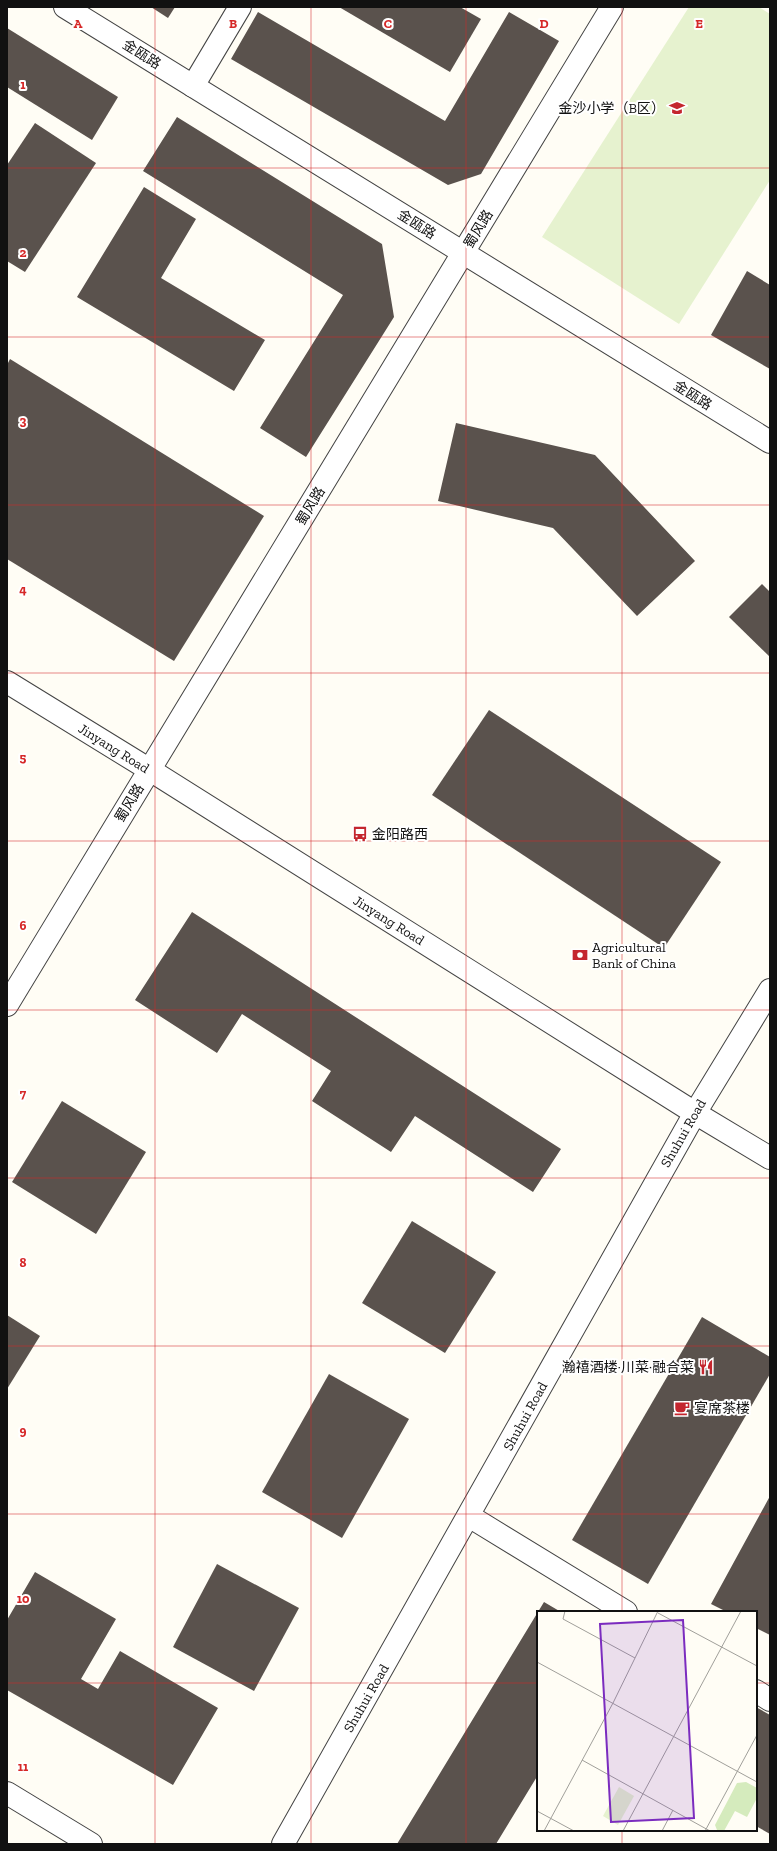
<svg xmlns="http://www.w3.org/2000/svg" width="777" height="1851" font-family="'Zilla Slab','Noto Sans SC',serif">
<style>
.pitch{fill:#e6f2cf}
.building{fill:#5a524d}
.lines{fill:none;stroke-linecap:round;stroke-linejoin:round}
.minor-casing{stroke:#444;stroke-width:24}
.minor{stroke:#fff;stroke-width:22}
.grid{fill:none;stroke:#d62828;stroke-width:1;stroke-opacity:0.55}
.labels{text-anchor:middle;stroke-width:4;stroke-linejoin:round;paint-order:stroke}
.street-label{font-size:14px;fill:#111;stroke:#fff}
.poi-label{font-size:14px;fill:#111;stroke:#fff;text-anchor:start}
.inset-road{fill:none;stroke:#a09f9a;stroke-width:1}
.view{fill:#7b2cbf;fill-opacity:0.15;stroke:#7b2cbf;stroke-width:2}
.inset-edge{fill:none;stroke:#111;stroke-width:2}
.grid-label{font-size:13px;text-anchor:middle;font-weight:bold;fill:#d62828;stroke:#fff;stroke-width:4;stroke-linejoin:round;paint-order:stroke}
</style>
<rect width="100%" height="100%" fill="#fffdf5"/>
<path class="pitch" d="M689,7H759L770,14V180L679,324L542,237Z"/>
<g class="building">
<path d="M151,7H175L168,18Z"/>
<path d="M339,7H460L481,19L450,72Z"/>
<path d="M258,12L445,121L509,12L559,41L481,174L448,185L231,59Z"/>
<path d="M7,28L118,97L92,140L7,87Z"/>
<path d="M177,117L382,244L394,317L306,457L260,428L343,295L143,171Z"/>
<path d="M35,123L96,163L25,272L7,261V165Z"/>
<path d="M144,187L196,219L161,278L265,340L234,391L77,297Z"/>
<path d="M747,271L770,285V369L711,335Z"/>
<path d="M10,359L264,516L174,661L7,559V365Z"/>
<path d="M456,423L595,455L695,561L637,616L553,528L438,501Z"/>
<path d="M762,584L770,592V657L729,617Z"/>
<path d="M489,710L721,862L664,948L432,795Z"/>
<path d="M192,912L561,1149L533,1192L415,1116L391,1152L312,1101L331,1071L242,1014L217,1053L135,1000Z"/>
<path d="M62,1101L146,1152L96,1234L12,1182Z"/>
<path d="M412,1221L496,1272L445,1353L362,1303Z"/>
<path d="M7,1315L40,1336L7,1389Z"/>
<path d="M702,1317L770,1357V1374L648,1584L572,1540Z"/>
<path d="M329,1374L409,1419L342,1538L262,1492Z"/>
<path d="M770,1496V1635L756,1628V1612H727L711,1604Z"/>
<path d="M217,1564L299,1608L254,1691L173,1647Z"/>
<path d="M35,1572L116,1619L81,1679L98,1689L120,1651L218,1708L173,1785L7,1690V1620Z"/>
<path d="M544,1602L561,1612H538V1775L496,1844H397Z"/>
<path d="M756,1707L770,1715V1834L756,1826Z"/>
</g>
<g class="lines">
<defs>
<g id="minor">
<path d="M65,7L770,442"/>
<path d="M193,86L240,7"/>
<path d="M7,682L150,770L695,1113L770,1158"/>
<path d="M7,1005L612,7"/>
<path d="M469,1516L626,1612"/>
<path d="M756,1691L770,1700"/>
<path d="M7,1793L91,1844"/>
<path d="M283,1844L695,1113L770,990"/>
</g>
</defs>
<use href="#minor" class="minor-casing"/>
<use href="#minor" class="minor"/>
</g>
<path class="grid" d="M155,7V1844M311,7V1844M466,7V1844M622,7V1612M7,168H770M7,337H770M7,505H770M7,673H770M7,841H770M7,1010H770M7,1178H770M7,1346H770M7,1514H770M7,1683H538M756,1683H770M622,1830V1844"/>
<defs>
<symbol id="school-bare" viewBox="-9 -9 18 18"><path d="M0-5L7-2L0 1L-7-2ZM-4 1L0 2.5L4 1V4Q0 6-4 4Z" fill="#c4262e" stroke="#fff" stroke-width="2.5" paint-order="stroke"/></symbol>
<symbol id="bus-bare" viewBox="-9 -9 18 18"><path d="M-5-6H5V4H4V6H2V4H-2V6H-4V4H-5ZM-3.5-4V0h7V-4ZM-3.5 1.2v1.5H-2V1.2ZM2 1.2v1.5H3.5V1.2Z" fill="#c4262e" stroke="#fff" stroke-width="2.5" paint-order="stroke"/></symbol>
<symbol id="bank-bare" viewBox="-9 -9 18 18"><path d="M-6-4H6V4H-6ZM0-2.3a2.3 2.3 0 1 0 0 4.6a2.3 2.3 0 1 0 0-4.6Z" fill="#c4262e" stroke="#fff" stroke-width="2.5" paint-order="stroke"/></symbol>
<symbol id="restaurant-bare" viewBox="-9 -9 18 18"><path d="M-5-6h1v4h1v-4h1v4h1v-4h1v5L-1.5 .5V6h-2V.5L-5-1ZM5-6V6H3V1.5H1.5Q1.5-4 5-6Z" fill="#c4262e" stroke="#fff" stroke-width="2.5" paint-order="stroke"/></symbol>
<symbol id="cafe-bare" viewBox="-9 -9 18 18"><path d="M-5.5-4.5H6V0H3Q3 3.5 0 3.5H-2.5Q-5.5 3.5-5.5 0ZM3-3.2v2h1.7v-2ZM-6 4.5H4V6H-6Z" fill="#c4262e" stroke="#fff" stroke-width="2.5" paint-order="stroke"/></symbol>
</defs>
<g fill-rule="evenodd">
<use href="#school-bare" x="666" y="97" width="22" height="22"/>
<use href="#bus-bare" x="349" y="823" width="22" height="22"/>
<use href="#bank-bare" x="569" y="944" width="22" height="22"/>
<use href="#restaurant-bare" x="695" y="1356" width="22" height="22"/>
<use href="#cafe-bare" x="671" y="1397" width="22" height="22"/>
</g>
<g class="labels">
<g class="street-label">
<text transform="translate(142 54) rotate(32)" y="5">金瓯路</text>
<text transform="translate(417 224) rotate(32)" y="5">金瓯路</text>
<text transform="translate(478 229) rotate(-59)" y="5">蜀风路</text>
<text transform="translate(693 395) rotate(32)" y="5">金瓯路</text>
<text transform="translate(310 506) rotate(-59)" y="5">蜀风路</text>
<text transform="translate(114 748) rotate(32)" y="5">Jinyang Road</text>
<text transform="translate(129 803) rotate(-59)" y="5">蜀风路</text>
<text transform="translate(389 920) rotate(32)" y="5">Jinyang Road</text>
<text transform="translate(683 1133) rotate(-60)" y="5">Shuhui Road</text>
<text transform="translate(525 1416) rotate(-61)" y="5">Shuhui Road</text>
<text transform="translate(366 1698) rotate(-60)" y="5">Shuhui Road</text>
</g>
<g class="poi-label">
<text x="665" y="113" text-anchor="end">金沙小学（B区）</text>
<text x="372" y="839">金阳路西</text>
<text x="592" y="952">Agricultural<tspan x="592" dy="16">Bank of China</tspan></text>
<text x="694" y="1372" text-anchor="end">瀚禧酒楼·川菜·融合菜</text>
<text x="694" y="1413">宴席茶楼</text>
</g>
</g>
<g transform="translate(537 1611)">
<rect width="220" height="220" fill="#fffdf5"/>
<path d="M209,171L220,177V187L210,206L198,200L187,220L180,219L178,214L200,172Z" fill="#d5ebbd"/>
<path d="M82,176L97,185L81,214L66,205Z" fill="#e6f2cf"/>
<path class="inset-road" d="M28,0L26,8L98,47M121,2L220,55M0,51L220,171M45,149L173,220M0,200L37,220M7,220L76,92L121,0M86,220L204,0M125,220L136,199M168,220L220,124"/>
<path class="view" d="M146,9L157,207L74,211L63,13Z"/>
<rect width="220" height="220" class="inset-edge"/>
</g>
<g class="grid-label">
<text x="78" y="28">A</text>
<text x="233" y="28">B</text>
<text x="388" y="28">C</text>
<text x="544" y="28">D</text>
<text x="699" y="28">E</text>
<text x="23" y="89">1</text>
<text x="23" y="257">2</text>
<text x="23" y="425">3</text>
<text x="23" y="594">4</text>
<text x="23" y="762">5</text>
<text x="23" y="930">6</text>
<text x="23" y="1098">7</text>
<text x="23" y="1267">8</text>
<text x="23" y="1435">9</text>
<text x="23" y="1603">10</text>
<text x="23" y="1771">11</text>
</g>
<rect width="777" height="1851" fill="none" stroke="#111111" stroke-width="16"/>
</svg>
